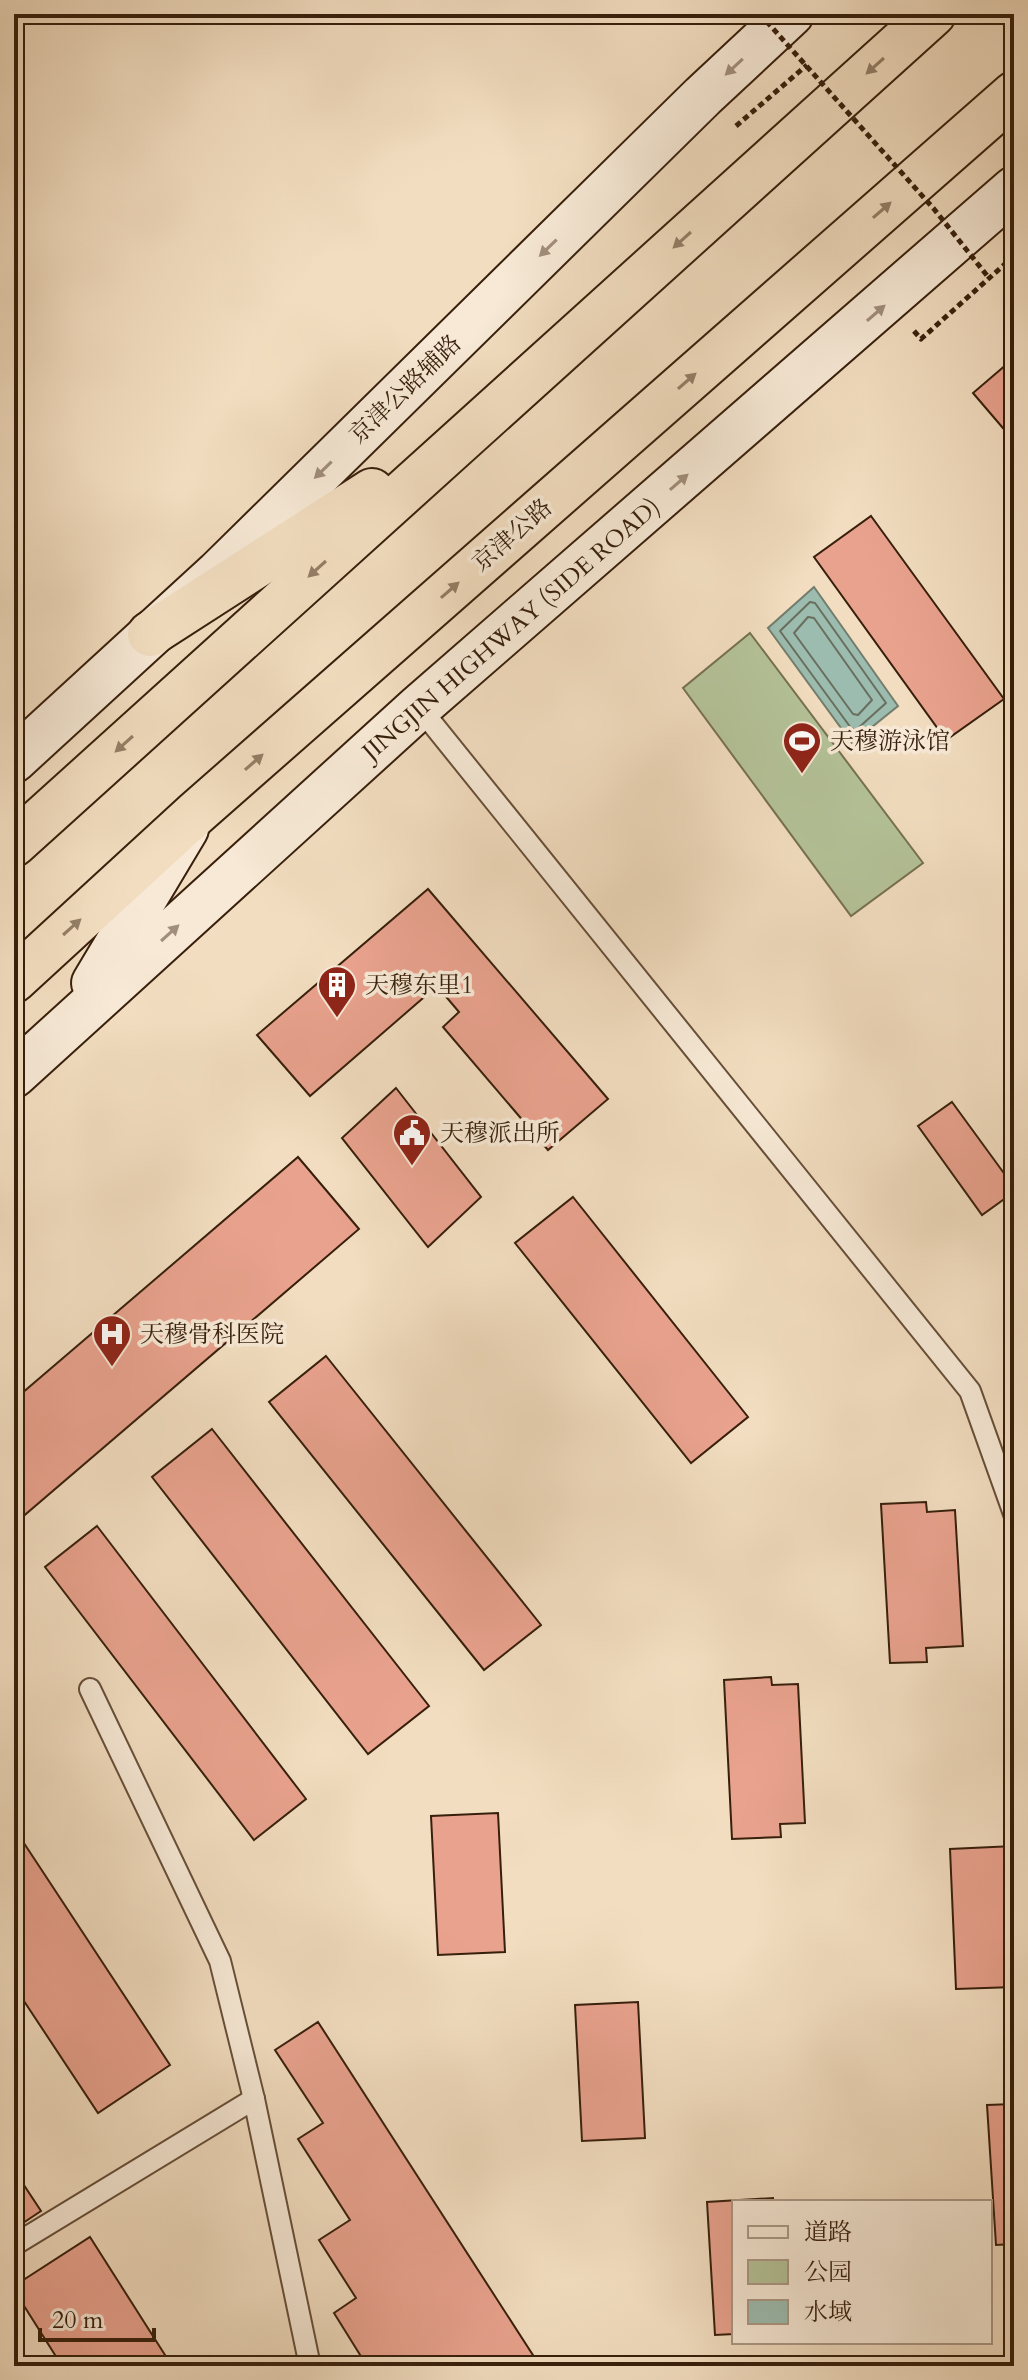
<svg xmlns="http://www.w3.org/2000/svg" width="1028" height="2380" font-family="Cardo,'Noto Serif SC',serif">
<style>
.green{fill:#b4c298;stroke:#767052;stroke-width:2}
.water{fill:#9bbcaf;stroke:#737d6d;stroke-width:2}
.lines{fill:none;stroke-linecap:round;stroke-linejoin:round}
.shore{stroke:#696e5d;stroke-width:2}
.building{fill:#e9a28e;stroke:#371f0b;stroke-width:2}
.lane-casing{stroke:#664e38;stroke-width:24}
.secondary-casing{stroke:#371f0b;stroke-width:48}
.highway-casing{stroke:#371f0b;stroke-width:48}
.path{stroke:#371f0b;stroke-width:5;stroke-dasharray:6 4;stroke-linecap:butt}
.lane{stroke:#f7e9d6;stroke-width:20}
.secondary{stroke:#f7e9d6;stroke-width:44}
.highway{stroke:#f2ddc0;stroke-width:44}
.path-bridge{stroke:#371f0b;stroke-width:5;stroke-dasharray:6 4;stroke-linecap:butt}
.oneway{fill:#947e66}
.oneway2{fill:#a18e7b}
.labels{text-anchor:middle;stroke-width:7;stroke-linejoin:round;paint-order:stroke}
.street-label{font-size:24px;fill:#371f0b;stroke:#f7e9d6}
.poi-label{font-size:24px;fill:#371f0b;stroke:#f7e9d6;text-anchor:start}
</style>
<rect width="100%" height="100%" fill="#f2ddc0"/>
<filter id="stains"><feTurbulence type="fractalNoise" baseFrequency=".0025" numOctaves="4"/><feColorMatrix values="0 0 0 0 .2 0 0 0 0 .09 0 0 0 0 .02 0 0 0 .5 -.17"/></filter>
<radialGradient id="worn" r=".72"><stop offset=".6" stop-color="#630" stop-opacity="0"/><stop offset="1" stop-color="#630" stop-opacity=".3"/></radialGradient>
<path class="green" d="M750,633L923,863L851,916L683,688Z"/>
<path class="water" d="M814,587L898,706L852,743L768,628Z"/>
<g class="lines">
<g class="shore">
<path d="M810,602L815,603L886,703L856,730L851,728L780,631Z"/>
<path d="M808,617L814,618L872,700L858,715L853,714L794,633Z"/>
</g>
</g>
<g class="building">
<path d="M1014,358V441L973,393Z"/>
<path d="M871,516L1004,699L946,740L814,557Z"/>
<path d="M428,889L608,1099L548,1150L443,1027L459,1012L437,986L310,1096L257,1035Z"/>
<path d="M396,1088L481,1197L428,1247L342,1138Z"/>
<path d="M952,1102L1014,1187V1192L982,1215L918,1126Z"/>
<path d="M298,1157L359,1229L20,1519L14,1512V1400Z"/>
<path d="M573,1197L748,1417L691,1463L515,1243Z"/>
<path d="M326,1356L541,1625L484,1670L269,1402Z"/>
<path d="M212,1429L429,1706L368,1754L152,1477Z"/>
<path d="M926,1502L927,1512L955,1510L963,1646L926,1648L927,1662L890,1663L881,1504Z"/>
<path d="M97,1526L306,1799L254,1840L45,1567Z"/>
<path d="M771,1677L772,1685L798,1684L805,1823L780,1824L781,1837L732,1839L724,1680Z"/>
<path d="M498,1813L505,1952L438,1955L431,1816Z"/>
<path d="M14,1828L170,2065L98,2113L14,1986Z"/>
<path d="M1014,1846V1987L956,1989L950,1849Z"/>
<path d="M638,2002L645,2138L582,2141L575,2005Z"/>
<path d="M318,2022L540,2366H367L334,2313L356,2298L319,2240L350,2220L298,2139L323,2123L275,2050Z"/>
<path d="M1014,2104V2244L996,2245L987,2105Z"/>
<path d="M14,2170L41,2211L14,2229Z"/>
<path d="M773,2198V2202H734V2334L715,2335L707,2202Z"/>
<path d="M90,2237L172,2366H62L14,2290V2286Z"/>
</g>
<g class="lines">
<defs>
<g id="lane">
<path d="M419,707L970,1391L1014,1514"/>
<path d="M90,1689L220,1961L254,2099L310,2366"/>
<path d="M14,2245L254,2099"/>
</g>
<g id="secondary">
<path d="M14,760L218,573L703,96L791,14"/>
<path d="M94,983L186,829"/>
<path d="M14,1075L419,707L1014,189"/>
</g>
<g id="highway">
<path d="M150,634L372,491"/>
<path d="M14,844L933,14"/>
<path d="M14,980L196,813L1014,94"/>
</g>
</defs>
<use href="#lane" class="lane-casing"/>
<use href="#secondary" class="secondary-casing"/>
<use href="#highway" class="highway-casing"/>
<g class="path">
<path d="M736,126L807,65"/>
<path d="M914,331L921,339L1014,256"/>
</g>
<use href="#lane" class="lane"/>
<use href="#secondary" class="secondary"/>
<use href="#highway" class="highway"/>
<path class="path-bridge" d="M760,14L934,209L989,278"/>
</g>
<defs><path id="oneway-solid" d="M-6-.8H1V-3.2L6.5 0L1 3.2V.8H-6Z" transform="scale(2)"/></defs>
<g class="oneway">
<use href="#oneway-solid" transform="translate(875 66) rotate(138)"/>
<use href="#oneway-solid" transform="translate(882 210) rotate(-41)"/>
<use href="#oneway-solid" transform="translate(682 240) rotate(138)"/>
<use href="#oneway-solid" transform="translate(687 381) rotate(-41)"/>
<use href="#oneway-solid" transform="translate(317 569) rotate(138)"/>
<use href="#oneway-solid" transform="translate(450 590) rotate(-41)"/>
<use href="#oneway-solid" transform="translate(124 744) rotate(138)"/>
<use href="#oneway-solid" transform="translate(254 762) rotate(-41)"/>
<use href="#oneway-solid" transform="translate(72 927) rotate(-42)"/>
</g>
<g class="oneway2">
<use href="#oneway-solid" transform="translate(734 67) rotate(137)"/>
<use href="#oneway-solid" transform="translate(548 248) rotate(136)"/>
<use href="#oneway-solid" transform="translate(876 313) rotate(-41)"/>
<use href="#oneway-solid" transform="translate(323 470) rotate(136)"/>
<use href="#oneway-solid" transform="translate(679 482) rotate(-41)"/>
<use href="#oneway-solid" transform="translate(170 933) rotate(-42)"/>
</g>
<defs>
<symbol id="stadium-pin" viewBox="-11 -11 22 30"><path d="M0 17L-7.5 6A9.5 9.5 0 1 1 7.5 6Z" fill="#8f2418" stroke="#f7e9d6"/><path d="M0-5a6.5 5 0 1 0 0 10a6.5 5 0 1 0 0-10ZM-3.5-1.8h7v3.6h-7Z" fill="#fff"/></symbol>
<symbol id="building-pin" viewBox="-11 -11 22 30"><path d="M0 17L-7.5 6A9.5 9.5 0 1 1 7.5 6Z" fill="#8f2418" stroke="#f7e9d6"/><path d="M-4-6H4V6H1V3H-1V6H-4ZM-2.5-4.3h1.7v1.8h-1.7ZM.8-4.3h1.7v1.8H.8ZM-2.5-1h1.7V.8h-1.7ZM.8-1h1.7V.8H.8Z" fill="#fff"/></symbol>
<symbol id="civic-pin" viewBox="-11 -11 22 30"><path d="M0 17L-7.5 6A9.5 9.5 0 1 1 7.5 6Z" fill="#8f2418" stroke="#f7e9d6"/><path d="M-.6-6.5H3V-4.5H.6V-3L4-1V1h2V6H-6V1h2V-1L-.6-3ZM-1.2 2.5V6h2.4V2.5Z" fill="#fff"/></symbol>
<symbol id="hospital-pin" viewBox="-11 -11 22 30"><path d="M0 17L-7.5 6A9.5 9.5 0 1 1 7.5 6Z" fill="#8f2418" stroke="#f7e9d6"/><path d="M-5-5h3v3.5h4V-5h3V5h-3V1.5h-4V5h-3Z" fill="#fff"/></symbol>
</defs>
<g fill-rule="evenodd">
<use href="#stadium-pin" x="780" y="719" width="44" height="60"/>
<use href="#building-pin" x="315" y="963" width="44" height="60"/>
<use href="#civic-pin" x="390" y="1111" width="44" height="60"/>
<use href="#hospital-pin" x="90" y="1312" width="44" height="60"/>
</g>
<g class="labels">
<g class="street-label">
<text transform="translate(405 389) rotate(-44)" y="8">京津公路辅路</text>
<text transform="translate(512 535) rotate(-41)" y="8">京津公路</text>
<text transform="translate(511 629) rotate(-41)" y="8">JINGJIN HIGHWAY (SIDE ROAD)</text>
</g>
<g class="poi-label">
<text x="830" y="749">天穆游泳馆</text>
<text x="365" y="993">天穆东里1</text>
<text x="440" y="1141">天穆派出所</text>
<text x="140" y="1342">天穆骨科医院</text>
</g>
</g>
<rect width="1028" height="2380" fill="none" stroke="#f2ddc0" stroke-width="48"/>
<rect x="16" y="16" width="996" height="2348" fill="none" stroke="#371f0b" stroke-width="4"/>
<rect x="24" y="24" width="980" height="2332" fill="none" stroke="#371f0b" stroke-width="2"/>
<rect x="732" y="2200" width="260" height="144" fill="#f7e9d6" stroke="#aa9885" stroke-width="2"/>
<rect x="748" y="2226" width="40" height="12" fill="#f7e9d6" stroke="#aa9885" stroke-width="2"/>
<text x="804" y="2240" font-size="24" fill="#371f0b">道路</text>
<rect x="748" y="2260" width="40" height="24" fill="#b4c298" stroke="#aa9885" stroke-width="2"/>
<text x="804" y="2280" font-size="24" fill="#371f0b">公园</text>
<rect x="748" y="2300" width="40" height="24" fill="#9bbcaf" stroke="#aa9885" stroke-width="2"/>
<text x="804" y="2320" font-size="24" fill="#371f0b">水域</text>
<path d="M40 2328v12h114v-12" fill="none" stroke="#371f0b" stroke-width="4"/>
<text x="52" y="2328" font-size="24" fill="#371f0b" stroke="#f7e9d6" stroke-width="6" paint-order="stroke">20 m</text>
<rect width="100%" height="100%" filter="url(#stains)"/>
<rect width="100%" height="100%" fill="url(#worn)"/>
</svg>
